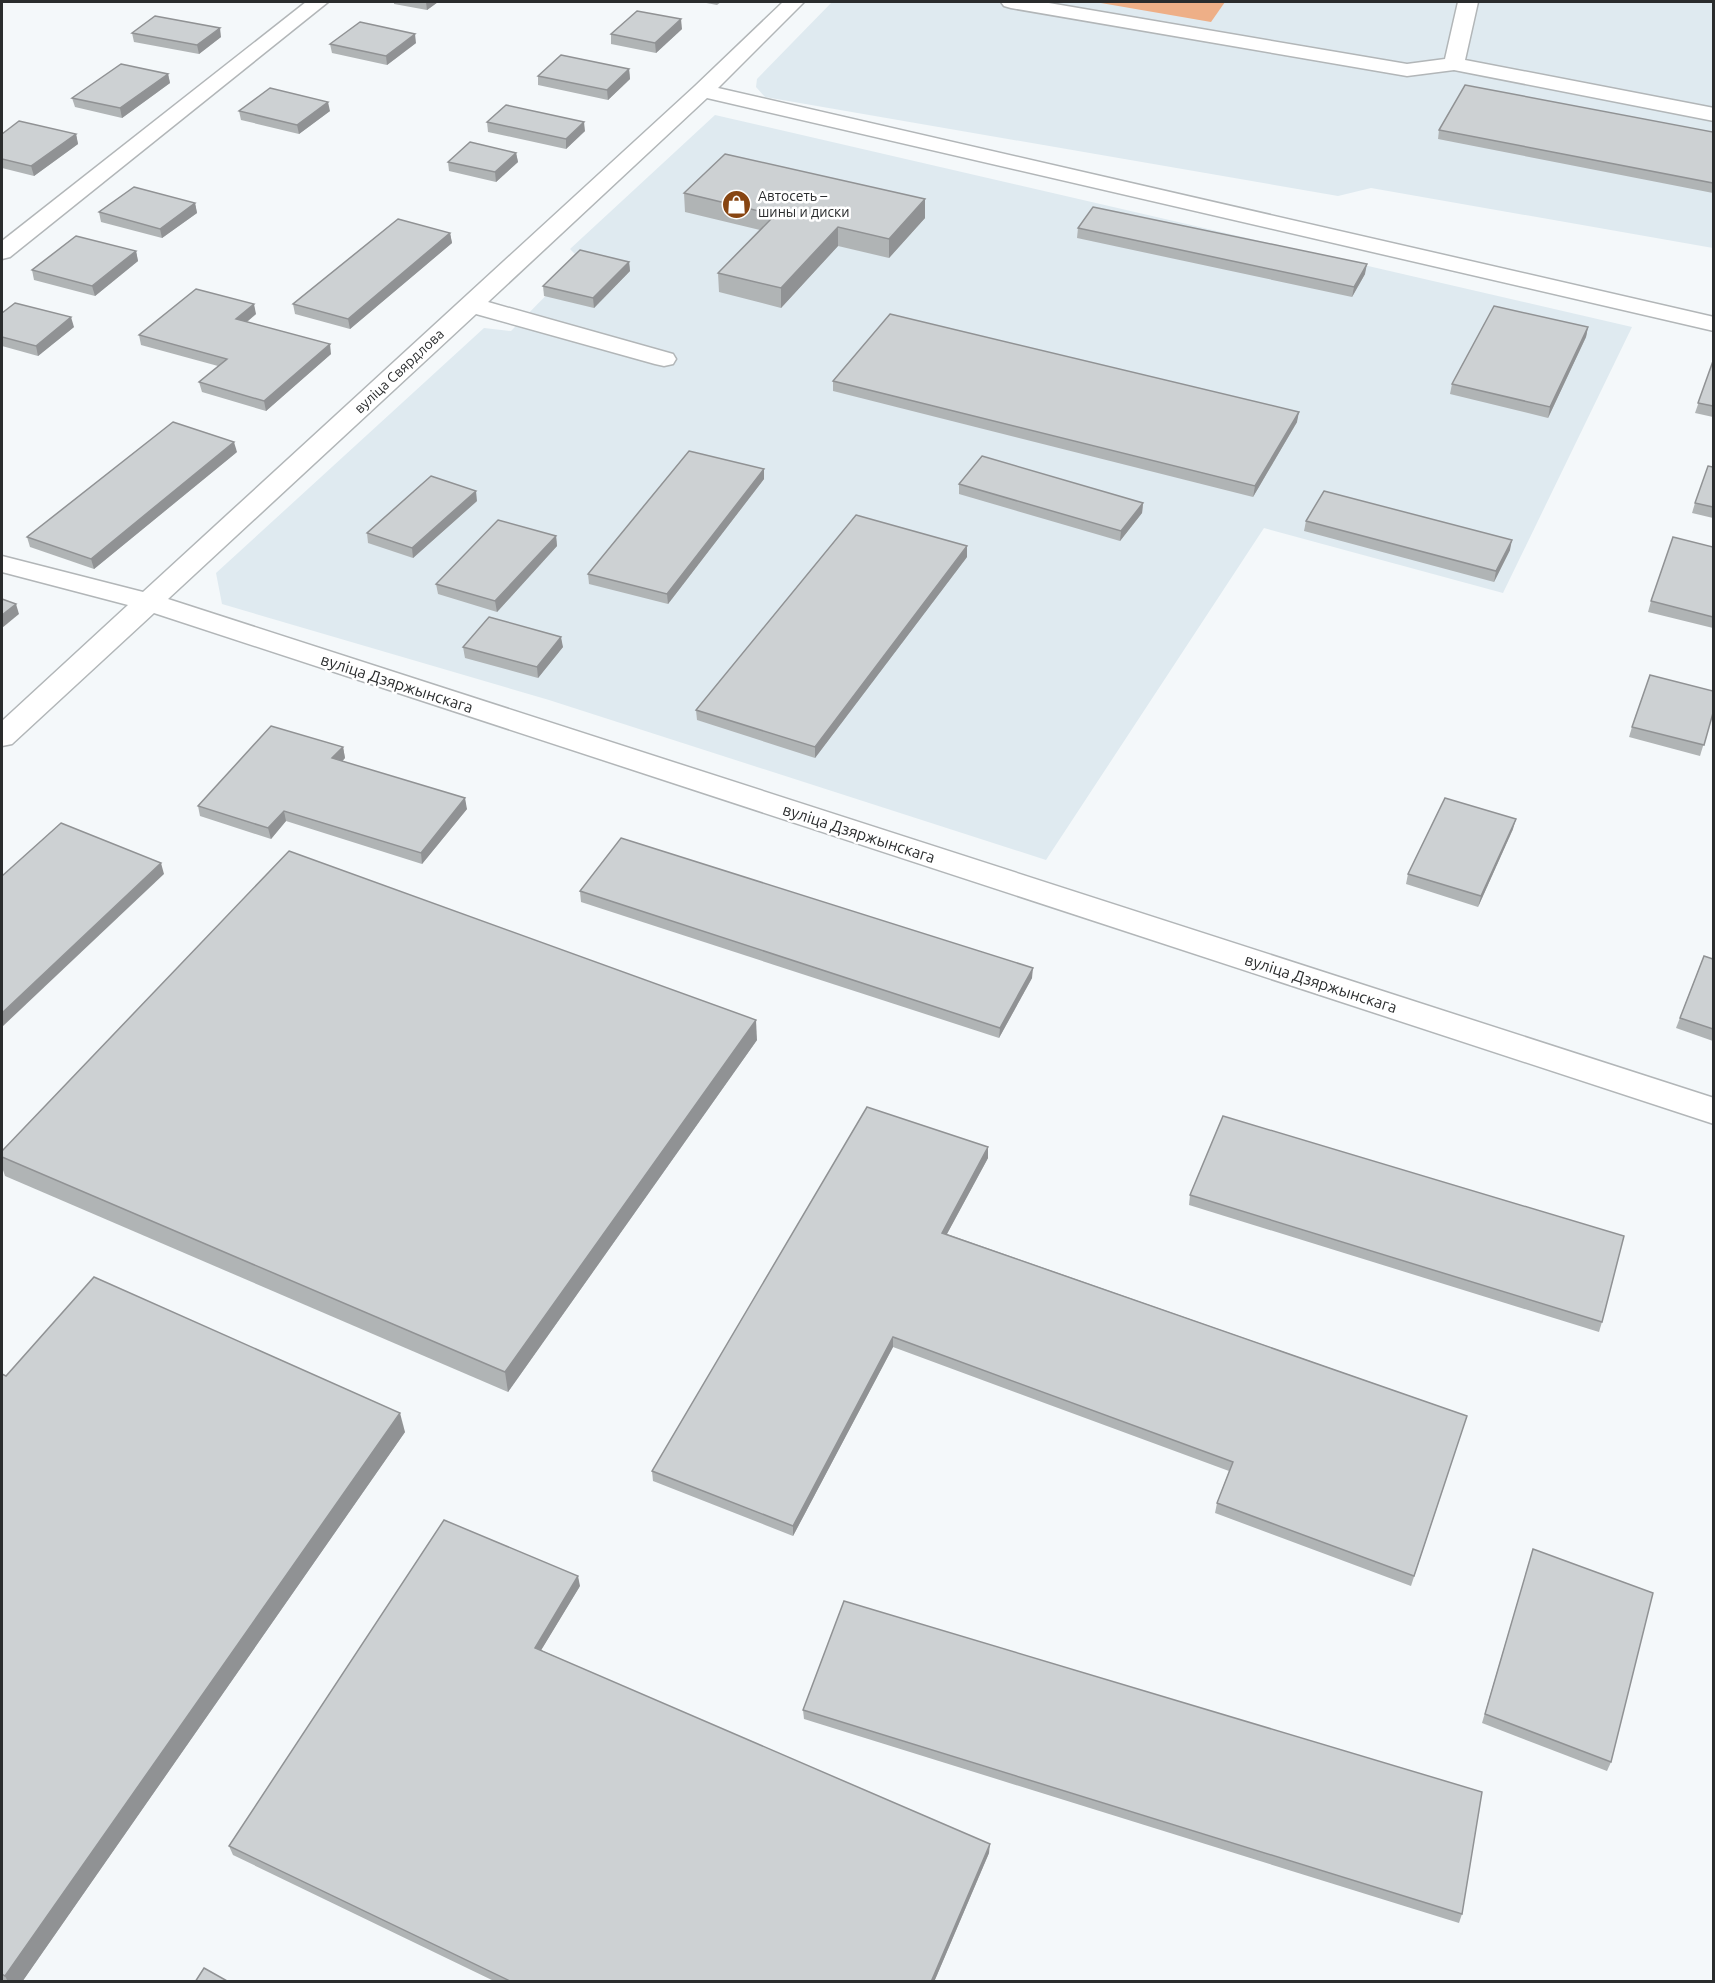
<svg xmlns="http://www.w3.org/2000/svg" width="1715" height="1983" font-family="Ubuntu,sans-serif">
<style>
.built{fill:#dfeaf0}
.water{fill:#eeaf87}
.lines{fill:none;stroke-linecap:round;stroke-linejoin:round}
.minor-casing{stroke:#b2b6b8;stroke-width:3}
.minor{fill:#fff;fill-rule:evenodd}
.wall{fill:#b0b4b5}
.shaded-wall{fill:#909294}
.building{fill:#cdd1d3;stroke:#909294;stroke-width:1.5}
.labels{text-anchor:middle;stroke-width:5;stroke-linejoin:round;paint-order:stroke}
.far-poi-label{font-size:14px;fill:#2a2c2d;stroke:#fff;text-anchor:start}
.far-street-label{font-size:14px;fill:#2a2c2d;stroke:#fff}
.street-label{font-size:16px;fill:#2a2c2d;stroke:#fff}
</style>
<rect width="100%" height="100%" fill="#f4f8fa"/>
<g class="built">
<path d="M832,2H1713V248L1371,188L1338,196L765,97L756,87L757,79Z"/>
<path d="M715,115L1632,327L1503,593L1264,528L1046,860L549,700L222,604L216,573L484,328L511,331L581,260L570,249Z"/>
</g>
<path class="water" d="M1095,2H1225L1211,22Z"/>
<g class="lines">
<defs>
<g id="minor">
<path d="M306,2H328L10,257L2,259V241Z"/>
<path d="M783,2H804L718,88L1714,317V331L707,98L488,302L673,354L676,359L673,364L664,366L655,364L476,314L168,599L1714,1098V1124L154,613L12,744L2,746V721L128,605L2,572V556L143,592L695,86Z"/>
<path d="M1001,2H1043L1407,64L1445,59L1458,2H1478L1465,60L1714,108V121L1454,70L1407,76L1011,8L1004,6Z"/>
</g>
</defs>
<use href="#minor" class="minor-casing"/>
<use href="#minor" class="minor"/>
</g>
<g class="wall">
<path d="M394,2H438L427,10L394,4Z"/>
<path d="M701,2H721L717,5Z"/>
<path d="M682,29L656,53L611,44V34Z"/>
<path d="M132,33L221,37L199,54L134,42Z"/>
<path d="M416,43L387,65L332,53L330,44Z"/>
<path d="M629,69L630,79L608,100L538,85V76Z"/>
<path d="M168,74L170,83L122,118L75,107L72,98Z"/>
<path d="M239,111H330L299,134L241,120Z"/>
<path d="M487,122L585,131L566,149L488,132Z"/>
<path d="M1439,130L1713,132V193L1438,139Z"/>
<path d="M2,134H76L78,144L34,176L2,168Z"/>
<path d="M516,153L518,162L496,182L449,171L448,162Z"/>
<path d="M684,193L925,218L889,258L838,246L781,308L719,292L718,273L760,230L685,212Z"/>
<path d="M195,203L197,213L162,238L101,222L99,212Z"/>
<path d="M1078,228L1365,274L1352,297L1077,238Z"/>
<path d="M450,233L452,243L350,329L295,314L293,304Z"/>
<path d="M136,251L138,261L95,296L34,280L32,270Z"/>
<path d="M629,262L630,271L594,308L544,296L543,286Z"/>
<path d="M2,313L74,327L38,356L2,346Z"/>
<path d="M256,314L247,322L331,354L266,411L202,392L199,382L218,366L141,345L139,335Z"/>
<path d="M1588,327L1586,337L1548,418L1450,394L1452,384Z"/>
<path d="M1713,361V417L1695,413Z"/>
<path d="M833,381L1297,422L1253,497L833,391Z"/>
<path d="M237,452L94,569L30,547L27,537Z"/>
<path d="M1713,467V518L1692,513L1695,503Z"/>
<path d="M764,469V479L668,604L589,584L588,574Z"/>
<path d="M959,484L1143,503L1142,513L1120,541L959,494Z"/>
<path d="M477,501L413,558L368,543L367,533Z"/>
<path d="M1306,521L1510,550L1494,582L1304,531Z"/>
<path d="M556,536L557,546L497,612L438,594L436,584Z"/>
<path d="M1713,547V628L1648,612L1651,601Z"/>
<path d="M967,557L815,758L697,720L696,710Z"/>
<path d="M463,647H563L538,678L465,658Z"/>
<path d="M1713,713L1700,756L1629,737L1632,727Z"/>
<path d="M343,747L345,758L342,761L467,809L422,864L286,821L271,839L200,816L198,806Z"/>
<path d="M1513,829L1478,907L1406,884L1408,874Z"/>
<path d="M580,891L1032,978L999,1038L581,902Z"/>
<path d="M1704,956L1713,959V1041L1676,1028Z"/>
<path d="M757,1040L508,1392L5,1176L2,1167V1151Z"/>
<path d="M988,1147V1158L947,1234L1467,1416L1411,1586L1215,1513L1217,1503L1229,1471L893,1347L793,1536L653,1481L652,1471Z"/>
<path d="M1190,1195L1602,1322L1599,1332L1189,1205Z"/>
<path d="M2,1374L6,1376L405,1432L22,1982H2Z"/>
<path d="M1533,1549L1611,1762L1607,1771L1482,1723Z"/>
<path d="M580,1586L541,1650L989,1853L934,1982H496L233,1855L229,1846Z"/>
<path d="M803,1710L1462,1914L1459,1923L804,1719Z"/>
</g>
<g class="shaded-wall">
<path d="M426,2H438L427,10Z"/>
<path d="M681,19L682,29L656,53L655,43Z"/>
<path d="M220,28L221,37L199,54L197,45Z"/>
<path d="M415,34L416,43L387,65L386,56Z"/>
<path d="M629,69L630,79L608,100L607,90Z"/>
<path d="M168,74L170,83L122,118L120,108Z"/>
<path d="M328,102L330,111L299,134L297,125Z"/>
<path d="M584,122L585,131L566,149V139Z"/>
<path d="M76,134L78,144L34,176L31,166Z"/>
<path d="M516,153L518,162L496,182L495,172Z"/>
<path d="M925,199V218L889,258V239Z"/>
<path d="M195,203L197,213L162,238L160,229Z"/>
<path d="M838,227V246L781,308V288Z"/>
<path d="M450,233L452,243L350,329L348,319Z"/>
<path d="M136,251L138,261L95,296L92,286Z"/>
<path d="M629,262L630,271L594,308L593,298Z"/>
<path d="M1367,264L1365,274L1352,297L1354,287Z"/>
<path d="M254,304L256,314L238,329L236,319Z"/>
<path d="M71,317L74,327L38,356L36,346Z"/>
<path d="M1588,327L1586,337L1548,418L1550,407Z"/>
<path d="M330,344L331,354L266,411L264,401Z"/>
<path d="M1299,412L1297,422L1253,497L1255,486Z"/>
<path d="M234,442L237,452L94,569L91,559Z"/>
<path d="M764,469V479L668,604L667,594Z"/>
<path d="M476,491L477,501L413,558L412,548Z"/>
<path d="M1143,503L1142,513L1120,541L1121,531Z"/>
<path d="M556,536L557,546L497,612L495,601Z"/>
<path d="M1512,540L1510,550L1494,582L1496,571Z"/>
<path d="M967,546V557L815,758V747Z"/>
<path d="M16,604L19,614L2,628V615Z"/>
<path d="M561,637L563,647L538,678L537,667Z"/>
<path d="M343,747L345,758L335,769L332,758Z"/>
<path d="M465,798L467,809L422,864L421,853Z"/>
<path d="M284,811L286,821L271,839L268,828Z"/>
<path d="M1516,819L1513,829L1478,907L1481,896Z"/>
<path d="M161,863L164,874L2,1027V1013Z"/>
<path d="M1033,968L1032,978L999,1038L1000,1028Z"/>
<path d="M756,1020L757,1040L508,1392L505,1372Z"/>
<path d="M988,1147V1158L942,1243V1233Z"/>
<path d="M893,1337V1347L793,1536V1526Z"/>
<path d="M400,1413L405,1432L22,1982H8L5,1976Z"/>
<path d="M578,1576L580,1586L537,1657L535,1648Z"/>
<path d="M990,1844L989,1853L934,1982H931Z"/>
</g>
<g class="building">
<path d="M637,11L681,19L655,43L611,34Z"/>
<path d="M155,16L220,28L197,45L132,33Z"/>
<path d="M360,22L415,34L386,56L330,44Z"/>
<path d="M561,55L629,69L607,90L538,76Z"/>
<path d="M121,64L168,74L120,108L72,98Z"/>
<path d="M1465,85L1713,132V183L1439,130Z"/>
<path d="M270,88L328,102L297,125L239,111Z"/>
<path d="M506,105L584,122L566,139L487,122Z"/>
<path d="M19,121L76,134L31,166L2,159V134Z"/>
<path d="M470,142L516,153L495,172L448,162Z"/>
<path d="M725,154L925,199L889,239L838,227L781,288L718,273L775,215L684,193Z"/>
<path d="M134,187L195,203L160,229L99,212Z"/>
<path d="M1093,207L1367,264L1354,287L1078,228Z"/>
<path d="M398,219L450,233L348,319L293,304Z"/>
<path d="M76,236L136,251L92,286L32,270Z"/>
<path d="M580,250L629,262L593,298L543,286Z"/>
<path d="M196,289L254,304L236,319L330,344L264,401L199,382L227,359L139,335Z"/>
<path d="M15,303L71,317L36,346L2,337V313Z"/>
<path d="M1494,306L1588,327L1550,407L1452,384Z"/>
<path d="M890,314L1299,412L1255,486L833,381Z"/>
<path d="M1713,361V406L1698,403Z"/>
<path d="M173,422L234,442L91,559L27,537Z"/>
<path d="M689,451L764,469L667,594L588,574Z"/>
<path d="M982,456L1143,503L1121,531L959,484Z"/>
<path d="M1708,466L1713,467V507L1695,503Z"/>
<path d="M431,476L476,491L412,548L367,533Z"/>
<path d="M1324,491L1512,540L1496,571L1306,521Z"/>
<path d="M856,515L967,546L815,747L696,710Z"/>
<path d="M498,520L556,536L495,601L436,584Z"/>
<path d="M1673,537L1713,547V617L1651,601Z"/>
<path d="M2,599L16,604L2,615Z"/>
<path d="M489,617L561,637L537,667L463,647Z"/>
<path d="M1650,675L1713,691V713L1704,745L1632,727Z"/>
<path d="M271,726L343,747L332,758L465,798L421,853L284,811L268,828L198,806Z"/>
<path d="M1445,798L1516,819L1481,896L1408,874Z"/>
<path d="M61,823L161,863L2,1013V876Z"/>
<path d="M621,838L1033,968L1000,1028L580,891Z"/>
<path d="M289,851L756,1020L505,1372L2,1157V1151Z"/>
<path d="M1704,956L1713,959V1029L1680,1018Z"/>
<path d="M867,1107L988,1147L942,1233L1467,1416L1414,1576L1217,1503L1233,1462L893,1337L793,1526L652,1471Z"/>
<path d="M1223,1116L1624,1236L1602,1322L1190,1195Z"/>
<path d="M94,1277L400,1413L5,1976L2,1974V1374L6,1376Z"/>
<path d="M444,1520L578,1576L535,1648L990,1844L931,1982H512L229,1846Z"/>
<path d="M1533,1549L1653,1593L1611,1762L1485,1714Z"/>
<path d="M844,1601L1482,1792L1462,1914L803,1710Z"/>
<path d="M204,1968L229,1982H195Z"/>
</g>
<defs>
<symbol id="shop-disc" viewBox="-11 -11 22 22"><circle r="9.5" fill="#874512" stroke="#fff"/><path d="M-5-2.5h2.3a2.7 3.5 0 0 1 5.4 0H5L5.5 6h-11ZM-1.5-2.5h3a1.5 2.3 0 0 0-3 0Z" fill="#fff"/></symbol>
</defs>
<g fill-rule="evenodd">
<use href="#shop-disc" x="720" y="188" width="33" height="33"/>
</g>
<g class="labels">
<g class="far-poi-label">
<text x="758" y="201">Автосеть –<tspan x="758" dy="16">шины и диски</tspan></text>
</g>
<g class="far-street-label">
<text transform="translate(399 371) rotate(-43)" y="5">вуліца Свярдлова</text>
</g>
<g class="street-label">
<text transform="translate(397 683) rotate(18)" y="6">вуліца Дзяржынскага</text>
<text transform="translate(859 833) rotate(18)" y="6">вуліца Дзяржынскага</text>
<text transform="translate(1321 983) rotate(18)" y="6">вуліца Дзяржынскага</text>
</g>
</g>
<rect width="1715" height="1983" fill="none" stroke="#2a2c2d" stroke-width="6"/>
</svg>
